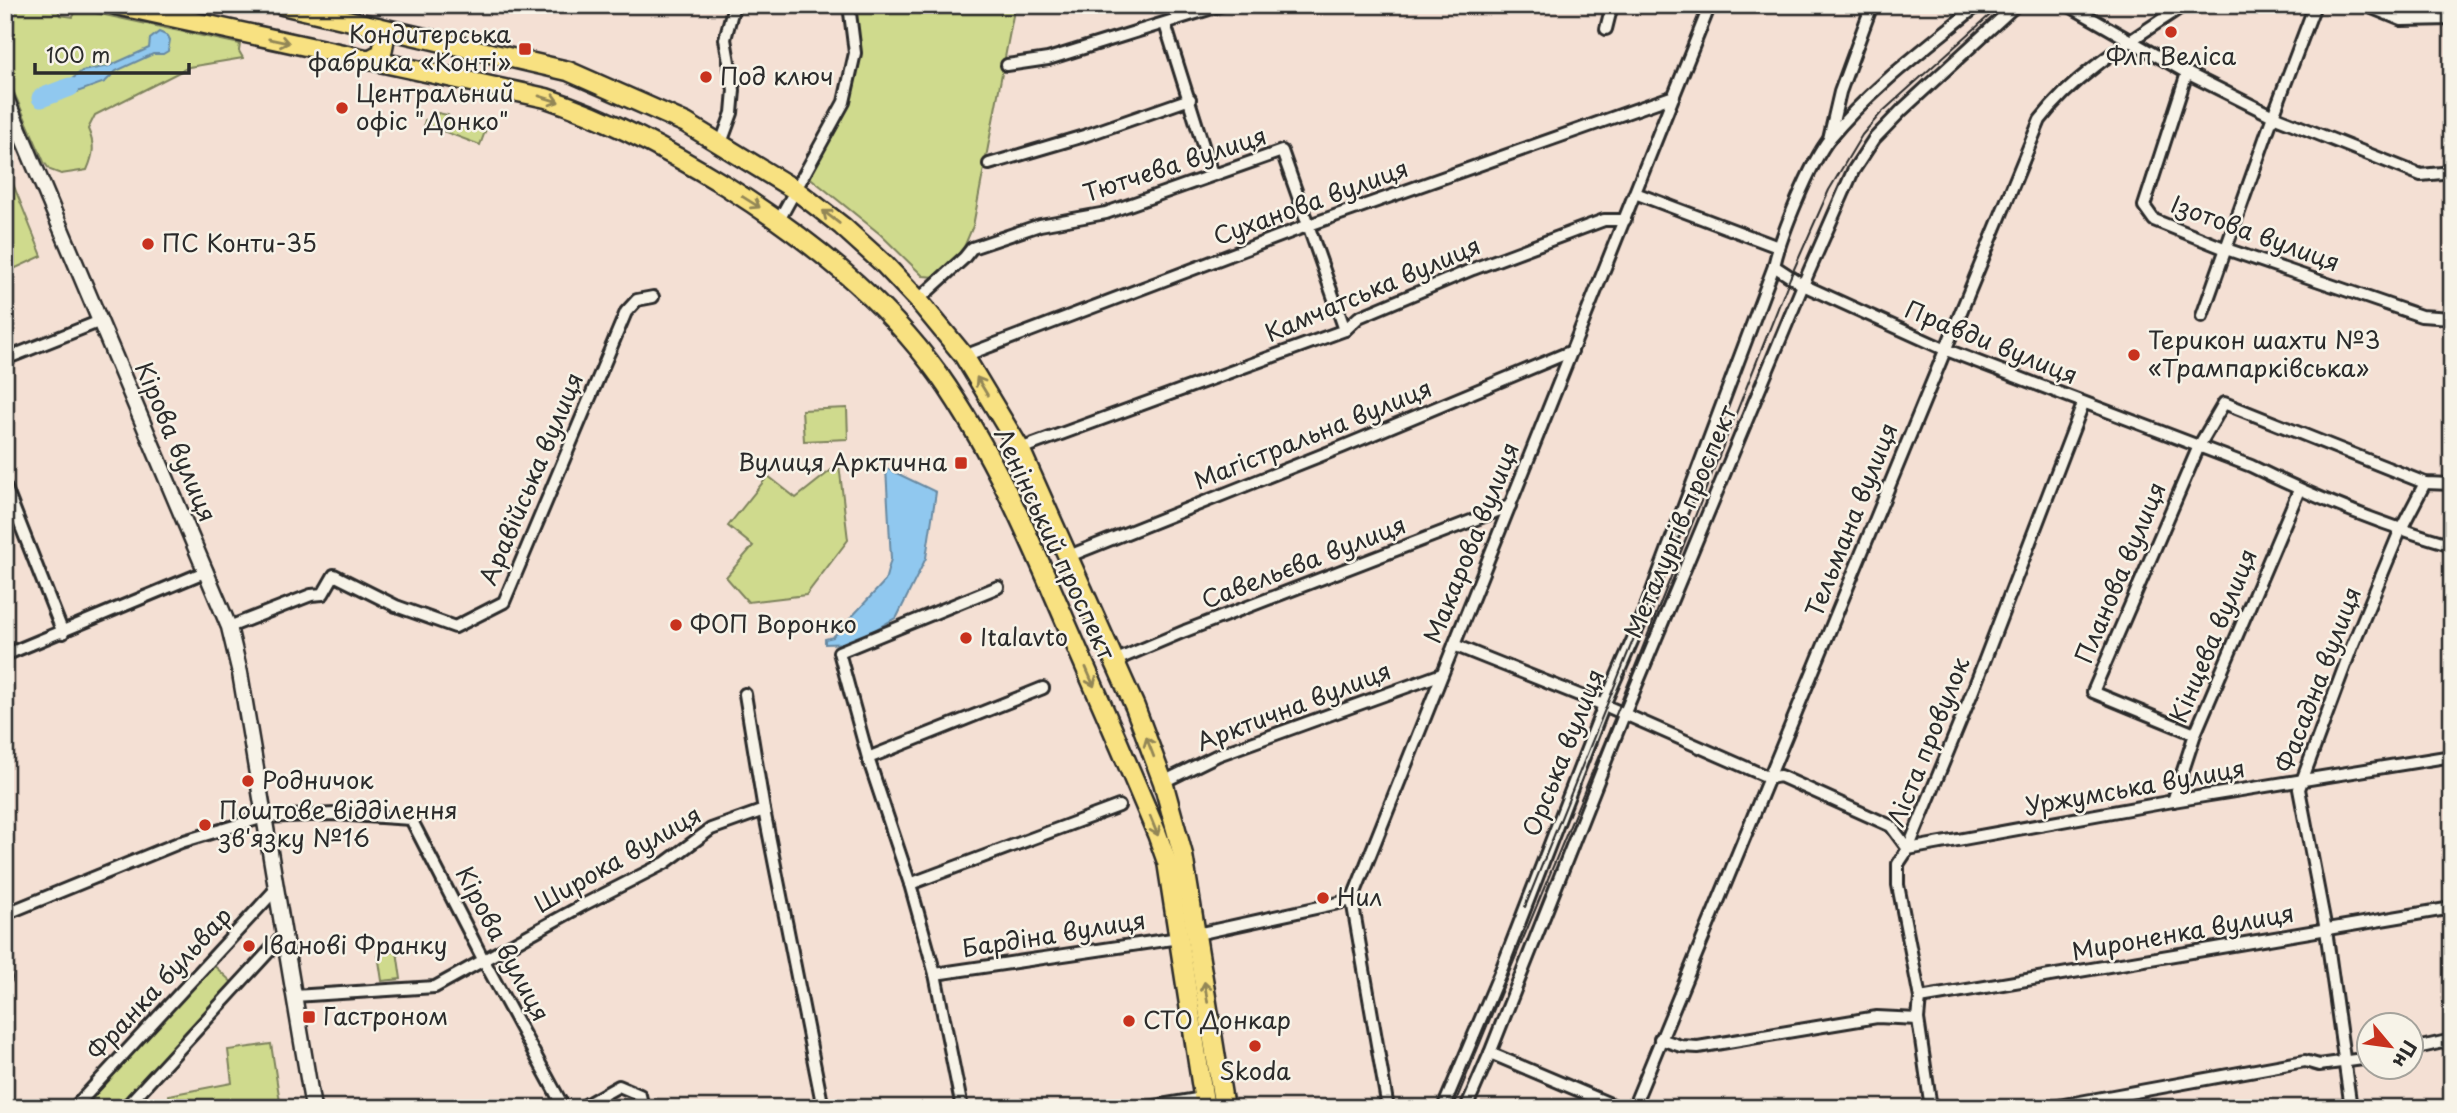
<svg xmlns="http://www.w3.org/2000/svg" width="2457" height="1113" font-family="'Playpen Sans',sans-serif">
<style>
.green{fill:#cfda8d;stroke:#7d825c;stroke-width:2}
.water{fill:#90c8ef;stroke:#6889a1;stroke-width:2}
.lines{fill:none;stroke-linecap:round;stroke-linejoin:round}
.river{stroke:#90c8ef;stroke-width:19}
.minor-casing{stroke:#2b2b2b;stroke-width:16}
.tertiary-casing{stroke:#2b2b2b;stroke-width:19}
.primary-casing{stroke:#2b2b2b;stroke-width:23}
.minor{stroke:#f7f3e8;stroke-width:10}
.tertiary{stroke:#f7f3e8;stroke-width:14}
.primary{stroke:#f8e181;stroke-width:18}
.tram{stroke:#2b2b2b;stroke-width:2}
.oneway{stroke:#928656}
.poi-dot{fill:#c8321e;stroke:#f7f3e8;stroke-width:2.5}
.labels{text-anchor:middle;stroke-width:5;stroke-linejoin:round;paint-order:stroke}
.poi-label{font-size:24px;fill:#2b2b2b;stroke:#f7f3e8;text-anchor:start}
.street-label{font-size:24px;fill:#2b2b2b;stroke:#f7f3e8}
</style>
<rect width="100%" height="100%" fill="#f4e0d4"/>
<filter id="ink" filterUnits="userSpaceOnUse"><feTurbulence type="fractalNoise" baseFrequency=".0143" numOctaves="2"/><feDisplacementMap in="SourceGraphic" scale="14" xChannelSelector="R" yChannelSelector="G"/><feConvolveMatrix kernelMatrix="1 2 1 2 8 2 1 2 1" color-interpolation-filters="sRGB"/></filter>
<g filter="url(#ink)">
<g class="green">
<path d="M5,5H56L60,15L73,17L77,9L240,44L239,51L243,58L189,67L95,115L88,129C95,145 94,154 87,170L61,174L50,170L44,162L5,72Z"/>
<path d="M857,5H1015L973,226L962,252L936,277L923,276L880,234L808,176L848,102L853,9Z"/>
<path d="M438,113L448,115L452,126L458,127L464,123L486,129L480,145L424,124L425,120L433,119Z"/>
<path d="M5,164L42,256L5,273Z"/>
<path d="M847,408L848,439L804,441L802,410Z"/>
<path d="M839,464L848,540L806,595L748,602L726,577L753,546L728,526L768,476L796,498Z"/>
<path d="M397,951L401,979L382,981L378,954Z"/>
<path d="M209,961L236,986L125,1108H74Z"/>
<path d="M271,1044L281,1108H171L169,1095L232,1083L228,1050Z"/>
</g>
<g class="water">
<path d="M159,32L168,36L170,40L168,51L163,54H153L116,71L105,82L58,99L54,97L47,99L45,93L51,91L53,86L72,79L82,71L109,66L149,48L150,39Z"/>
<path d="M886,468L936,492L926,558L897,617L852,643L825,644V639L833,637L885,581L891,559Z"/>
</g>
<g class="lines">
<path class="river" d="M41,98L70,87"/>
<defs>
<g id="minor">
<path d="M2068,5L2187,73L2273,116L2421,175L2452,172"/>
<path d="M2365,5L2402,20L2452,19"/>
<path d="M1165,24L1212,174"/>
<path d="M1606,29L1612,5"/>
<path d="M1007,65L1048,59L1222,5"/>
<path d="M2187,73L2144,206L2154,220L2226,249L2421,316L2452,318"/>
<path d="M1829,139L1840,92L1872,5"/>
<path d="M721,143L732,113L734,90L725,39L734,5"/>
<path d="M989,164L1084,136L1190,99"/>
<path d="M1635,193L1778,247"/>
<path d="M779,220L844,102L855,53L849,5"/>
<path d="M1774,266L1803,285L1944,349L2251,466C2316,498 2382,525 2452,545"/>
<path d="M918,300L964,258L972,248L1040,225L1106,213L1282,151L1345,330"/>
<path d="M2202,316L2273,116L2315,5"/>
<path d="M964,356L1309,225L1674,96"/>
<path d="M5,359L98,322"/>
<path d="M1020,449L1345,330L1359,317L1473,269L1604,220H1625"/>
<path d="M5,486L63,633"/>
<path d="M1069,556L1342,447L1572,351"/>
<path d="M229,627L311,595L323,594L334,575L396,606L455,627L504,602L626,312L637,300L653,297"/>
<path d="M1454,645L1604,705L1770,778L1780,776L1891,826L1908,849L2173,801L2452,756"/>
<path d="M5,655L207,571"/>
<path d="M1114,661L1185,631L1510,506"/>
<path d="M745,694L764,810L823,1108"/>
<path d="M2195,734L2093,692L2199,446L2224,403L2425,483L2452,484"/>
<path d="M868,758L1043,688"/>
<path d="M1163,782L1218,755L1442,674"/>
<path d="M2173,801L2195,734L2299,490"/>
<path d="M910,884L1119,806"/>
<path d="M5,914L181,842L264,817L335,814L411,819L484,961L564,1108"/>
<path d="M1197,934L1352,900"/>
<path d="M935,974L1179,938"/>
<path d="M5,977V979"/>
<path d="M294,996L435,987L583,905L665,863L711,829L764,810"/>
<path d="M1920,998L2452,908"/>
<path d="M1660,1039L1681,1046L1698,1047L1877,1017L1918,1019"/>
<path d="M2412,1049L2452,1040"/>
<path d="M1490,1053L1620,1108"/>
<path d="M74,1108L276,889"/>
<path d="M125,1108L284,935"/>
<path d="M580,1108L619,1086L640,1095L643,1108"/>
<path d="M962,1108L935,974L910,884L868,758L839,652L998,587"/>
<path d="M1143,1108L1203,1098"/>
<path d="M1388,1108L1352,900L1710,5"/>
<path d="M1443,1108L1500,973L1604,705L1640,623L1774,266C1781,235 1810,163 1830,138C1872,87 1927,47 1978,5"/>
<path d="M1466,1108L1490,1053L1624,715L1803,285L1853,171L1874,139L1902,110L2016,5"/>
<path d="M1633,1108L2040,120C2077,72 2134,39 2184,5"/>
<path d="M1931,1108L1918,1019L1920,998L1898,885V864L1908,849L1972,693L2083,404"/>
<path d="M2047,1108L2305,1061L2319,1065L2370,1058"/>
<path d="M2351,1108L2326,930L2299,789L2351,649L2400,531L2425,483"/>
</g>
<path id="tertiary" d="M5,96L229,627L240,673L313,1108"/>
<g id="primary">
<path d="M116,5L546,98C610,119 669,151 726,186C806,237 883,297 939,375C993,452 1030,539 1067,625C1097,694 1128,764 1157,834L1167,862L1205,1108"/>
<path d="M282,5L568,71L686,123L797,191L842,226L884,264L918,300L964,356L1020,449L1135,707L1163,782L1183,855L1224,1108"/>
<path d="M369,60L382,53L385,37L377,27"/>
</g>
</defs>
<use href="#minor" class="minor-casing"/>
<use href="#tertiary" class="tertiary-casing"/>
<use href="#primary" class="primary-casing"/>
<use href="#minor" class="minor"/>
<use href="#tertiary" class="tertiary"/>
<use href="#primary" class="primary"/>
<g class="tram">
<path d="M1525,907L1676,534"/>
<path d="M1453,1108L1617,712L1790,278L1829,190L1862,135L1881,113L2001,5"/>
</g>
</g>
<defs><path id="oneway-shaft" d="M-6 0H5M1.5-3L5.5 0L1.5 3" fill="none" stroke-width="1.6" stroke-linecap="round" stroke-linejoin="round" transform="scale(1.75)"/></defs>
<g class="oneway">
<use href="#oneway-shaft" transform="translate(279 41) rotate(12)"/>
<use href="#oneway-shaft" transform="translate(549 99) rotate(17)"/>
<use href="#oneway-shaft" transform="translate(751 202) rotate(32)"/>
<use href="#oneway-shaft" transform="translate(831 217) rotate(-142)"/>
<use href="#oneway-shaft" transform="translate(982 386) rotate(-121)"/>
<use href="#oneway-shaft" transform="translate(1090 677) rotate(67)"/>
<use href="#oneway-shaft" transform="translate(1150 747) rotate(-111)"/>
<use href="#oneway-shaft" transform="translate(1154 826) rotate(68)"/>
<use href="#oneway-shaft" transform="translate(1206 992) rotate(-99)"/>
</g>
</g>
<g class="poi-dot">
<circle cx="2171" cy="32" r="7"/>
<rect x="518" y="42" width="14" height="14" rx="3.5"/>
<circle cx="706" cy="77" r="7"/>
<circle cx="342" cy="108" r="7"/>
<circle cx="148" cy="244" r="7"/>
<circle cx="2134" cy="355" r="7"/>
<rect x="954" y="456" width="14" height="14" rx="3.5"/>
<circle cx="676" cy="625" r="7"/>
<circle cx="966" cy="638" r="7"/>
<circle cx="248" cy="781" r="7"/>
<circle cx="205" cy="825" r="7"/>
<circle cx="1323" cy="898" r="7"/>
<circle cx="249" cy="946" r="7"/>
<rect x="302" y="1010" width="14" height="14" rx="3.5"/>
<circle cx="1129" cy="1021" r="7"/>
<circle cx="1255" cy="1046" r="7"/>
</g>
<g class="labels">
<g class="poi-label">
<text x="511" y="43" text-anchor="end">Кондитерська<tspan x="511" dy="28">фабрика «Конті»</tspan></text>
<text x="2171" y="65" text-anchor="middle">Флп Веліса</text>
<text x="720" y="85">Под ключ</text>
<text x="356" y="102">Центральний<tspan x="356" dy="28">офіс "Донко"</tspan></text>
<text x="162" y="252">ПС Конти-35</text>
<text x="2148" y="349">Терикон шахти №3<tspan x="2148" dy="28">«Трампарківська»</tspan></text>
<text x="947" y="471" text-anchor="end">Вулиця Арктична</text>
<text x="690" y="633">ФОП Воронко</text>
<text x="980" y="646">Italavto</text>
<text x="262" y="789">Родничок</text>
<text x="219" y="819">Поштове відділення<tspan x="219" dy="28">зв'язку №16</tspan></text>
<text x="1337" y="906">Нил</text>
<text x="263" y="954">Іванові Франку</text>
<text x="323" y="1025">Гастроном</text>
<text x="1143" y="1029">СТО Донкар</text>
<text x="1255" y="1080" text-anchor="middle">Skoda</text>
</g>
<g class="street-label">
<text transform="translate(1175 165) rotate(-18)" y="8">Тютчева вулиця</text>
<text transform="translate(1311 203) rotate(-20)" y="8">Суханова вулиця</text>
<text transform="translate(2255 234) rotate(20)" y="8">Ізотова вулиця</text>
<text transform="translate(1373 290) rotate(-23)" y="8">Камчатська вулиця</text>
<text transform="translate(1991 343) rotate(22)" y="8">Правди вулиця</text>
<text transform="translate(1313 435) rotate(-22)" y="8">Магістральна вулиця</text>
<text transform="translate(175 442) rotate(67)" y="8">Кірова вулиця</text>
<text transform="translate(532 479) rotate(-67)" y="8">Аравійська вулиця</text>
<text transform="translate(1852 520) rotate(-68)" y="8">Тельмана вулиця</text>
<text transform="translate(1681 522) rotate(-67)" y="8">Металургів проспект</text>
<text transform="translate(1472 543) rotate(-68)" y="8">Макарова вулиця</text>
<text transform="translate(1054 544) rotate(65)" y="8">Ленінський проспект</text>
<text transform="translate(1304 563) rotate(-21)" y="8">Савельєва вулиця</text>
<text transform="translate(2121 573) rotate(-67)" y="8">Планова вулиця</text>
<text transform="translate(2214 636) rotate(-67)" y="8">Кінцева вулиця</text>
<text transform="translate(2319 680) rotate(-69)" y="8">Фасадна вулиця</text>
<text transform="translate(1294 707) rotate(-21)" y="8">Арктична вулиця</text>
<text transform="translate(1929 742) rotate(-68)" y="8">Ліста провулок</text>
<text transform="translate(1564 753) rotate(-68)" y="8">Орська вулиця</text>
<text transform="translate(2135 788) rotate(-10)" y="8">Уржумська вулиця</text>
<text transform="translate(618 860) rotate(-30)" y="8">Широка вулиця</text>
<text transform="translate(2183 933) rotate(-10)" y="8">Мироненка вулиця</text>
<text transform="translate(1054 935) rotate(-9)" y="8">Бардіна вулиця</text>
<text transform="translate(502 944) rotate(62)" y="8">Кірова вулиця</text>
<text transform="translate(160 984) rotate(-47)" y="8">Франка бульвар</text>
</g>
</g>
<rect width="2457" height="1113" fill="none" stroke="#f7f3e8" stroke-width="28"/>
<rect x="14" y="14" width="2429" height="1085" fill="none" stroke="#2b2b2b" stroke-width="2.5" filter="url(#ink)"/>
<g transform="translate(2390 1046) rotate(119)"><circle r="33" fill="#f7f3e8" stroke="#a5a39c" stroke-width="2"/>
<path d="M0-5L12 26L0 18L-12 26Z" fill="#c8321e"/>
<text y="-10" font-size="19" font-weight="bold" text-anchor="middle" fill="#2b2b2b">Пн</text>
</g>
<path d="M35 63v10h154v-10" fill="none" stroke="#2b2b2b" stroke-width="3.5"/>
<text x="46" y="63" font-size="21" fill="#2b2b2b" stroke="#f7f3e8" stroke-width="5" paint-order="stroke">100 m</text>
</svg>
